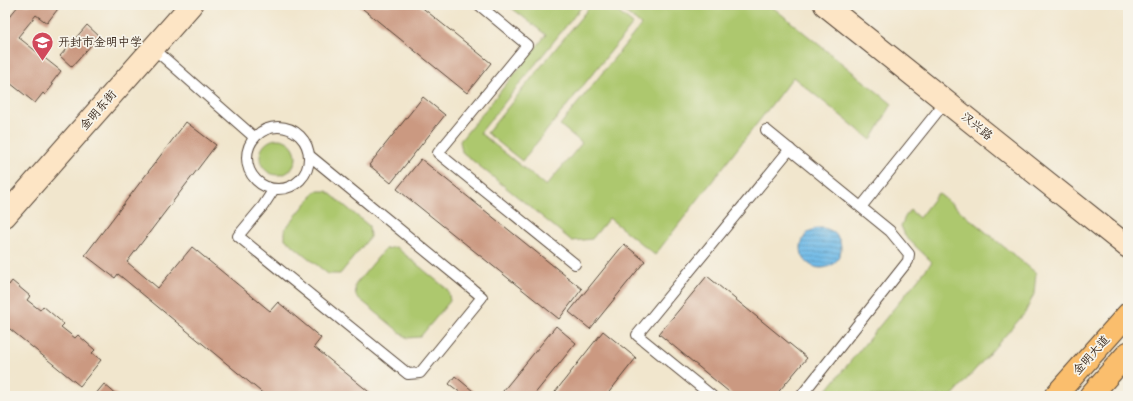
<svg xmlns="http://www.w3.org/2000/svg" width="1133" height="401" font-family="'Shantell Sans','LXGW WenKai TC',sans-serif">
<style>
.grass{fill:#adc86e;stroke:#747946}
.water{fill:url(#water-rules);stroke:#547282}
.building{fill:#cb9981}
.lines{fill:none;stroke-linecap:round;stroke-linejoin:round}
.lane-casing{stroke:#564638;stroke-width:12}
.secondary-casing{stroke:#564638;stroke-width:24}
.primary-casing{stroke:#564638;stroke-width:24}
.lane{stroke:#fff;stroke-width:10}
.secondary{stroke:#fde5c5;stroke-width:22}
.primary{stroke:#fabe6d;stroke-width:22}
.labels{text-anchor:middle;stroke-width:3.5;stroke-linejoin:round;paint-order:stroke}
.poi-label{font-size:12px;fill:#3b2a1e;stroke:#f7f3e8;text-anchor:start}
.street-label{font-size:12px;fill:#3b2a1e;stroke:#f7f3e8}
</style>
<defs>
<pattern id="water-rules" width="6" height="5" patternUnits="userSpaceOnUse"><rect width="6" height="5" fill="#6ebae7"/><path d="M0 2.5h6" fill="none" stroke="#5c97bb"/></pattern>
</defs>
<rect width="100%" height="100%" fill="#f7f3e8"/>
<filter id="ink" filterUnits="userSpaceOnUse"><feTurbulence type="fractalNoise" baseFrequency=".025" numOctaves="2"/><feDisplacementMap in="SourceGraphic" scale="8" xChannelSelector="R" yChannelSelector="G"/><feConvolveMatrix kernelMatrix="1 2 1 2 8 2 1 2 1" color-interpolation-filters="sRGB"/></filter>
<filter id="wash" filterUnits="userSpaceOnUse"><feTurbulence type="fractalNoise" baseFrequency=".012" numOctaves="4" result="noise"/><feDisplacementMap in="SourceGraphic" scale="16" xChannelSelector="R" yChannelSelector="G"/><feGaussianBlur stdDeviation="0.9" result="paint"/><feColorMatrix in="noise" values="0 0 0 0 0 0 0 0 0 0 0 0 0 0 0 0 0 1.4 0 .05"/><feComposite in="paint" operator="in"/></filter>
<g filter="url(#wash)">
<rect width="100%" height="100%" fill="#f1e6cd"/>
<g class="grass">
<path d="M508,5H583L480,133L546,186L582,143L560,125L641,25L617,5H770L892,104L871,140L793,77L655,255L609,218L592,239L572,241L462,152L460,141L546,35Z"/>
<path d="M591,5H609L633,24L522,161L487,133Z"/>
<circle cx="278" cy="157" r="18"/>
<path d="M316,191H327L369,226L370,237L340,274H328L285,239V229Z"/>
<path d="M938,193L1036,273L1034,294L1025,313L952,396H822L932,262L906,237L901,226L905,217L910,210L919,218Z"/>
<path d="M396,247L448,290L450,301L420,337L407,338L356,296L355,285L385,249Z"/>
</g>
<circle class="water" cx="821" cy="248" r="20"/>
<g id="blocks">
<g class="building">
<path d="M19,5H61L47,23L36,15L18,37L61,71L51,84L53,85L45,95L43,93L35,103L5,79V22Z"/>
<path d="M358,5H419L491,63L467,93Z"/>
<path d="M87,25L99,36L72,67L60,56Z"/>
<path d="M423,97L445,115L391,183L369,165Z"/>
<path d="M186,122L216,145L127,262L158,288L192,247L270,311L278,302L321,338L314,347L374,396H266L118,274L115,278L85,255Z"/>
<path d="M421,159L582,289L559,319L397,189Z"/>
<path d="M624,244L645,261L590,329L569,312Z"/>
<path d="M707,276L807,358L775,396H734L659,334Z"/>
<path d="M5,281L9,285L12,281L30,296L27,300L40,310L43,306L64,324L61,327L75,338L78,335L95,350L92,353L101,360L80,386L5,325Z"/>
<path d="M556,326L576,343L533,396H499Z"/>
<path d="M603,331L636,358L606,396H552Z"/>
<path d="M455,376L479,396H465L449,384Z"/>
<path d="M104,384L118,396H94Z"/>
</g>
</g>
</g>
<g filter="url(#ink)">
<use href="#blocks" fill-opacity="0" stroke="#564638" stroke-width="1"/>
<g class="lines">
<defs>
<g id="lane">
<path d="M479,5L527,45L438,153L575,264"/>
<path d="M153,48L254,137"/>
<circle cx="278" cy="158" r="31"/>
<path d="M766,130L890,231L909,254L908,261L801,396"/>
<path d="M274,189L263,206L238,236L408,374L420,373L482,297L310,156"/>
<path d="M861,207L946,101"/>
<path d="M712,396L637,335L790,149"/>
</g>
<g id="secondary">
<path d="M825,5L1128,247"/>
<path d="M5,216L191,5"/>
</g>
<g id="primary">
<path d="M1055,396L1128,314"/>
<path d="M1090,396L1128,353"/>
</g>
</defs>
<use href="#lane" class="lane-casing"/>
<use href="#secondary" class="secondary-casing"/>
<use href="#primary" class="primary-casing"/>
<use href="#lane" class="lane"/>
<use href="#secondary" class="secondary"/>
<use href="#primary" class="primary"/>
</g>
</g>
<defs>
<symbol id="school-pin" viewBox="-11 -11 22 30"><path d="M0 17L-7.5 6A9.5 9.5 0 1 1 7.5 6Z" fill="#d1495b" stroke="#f7f3e8"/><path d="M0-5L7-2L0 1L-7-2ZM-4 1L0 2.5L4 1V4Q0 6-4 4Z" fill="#fff"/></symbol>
</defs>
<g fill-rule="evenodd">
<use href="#school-pin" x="30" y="30" width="25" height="34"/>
</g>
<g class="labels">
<g class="poi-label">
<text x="58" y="46">开封市金明中学</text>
</g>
<g class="street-label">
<text transform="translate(98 110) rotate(-49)" y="4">金明东街</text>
<text transform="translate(977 126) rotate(39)" y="4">汉兴路</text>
<text transform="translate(1091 355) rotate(-48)" y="4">金明大道</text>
</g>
</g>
<rect width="1133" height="401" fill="none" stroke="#f7f3e8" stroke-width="20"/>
</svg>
